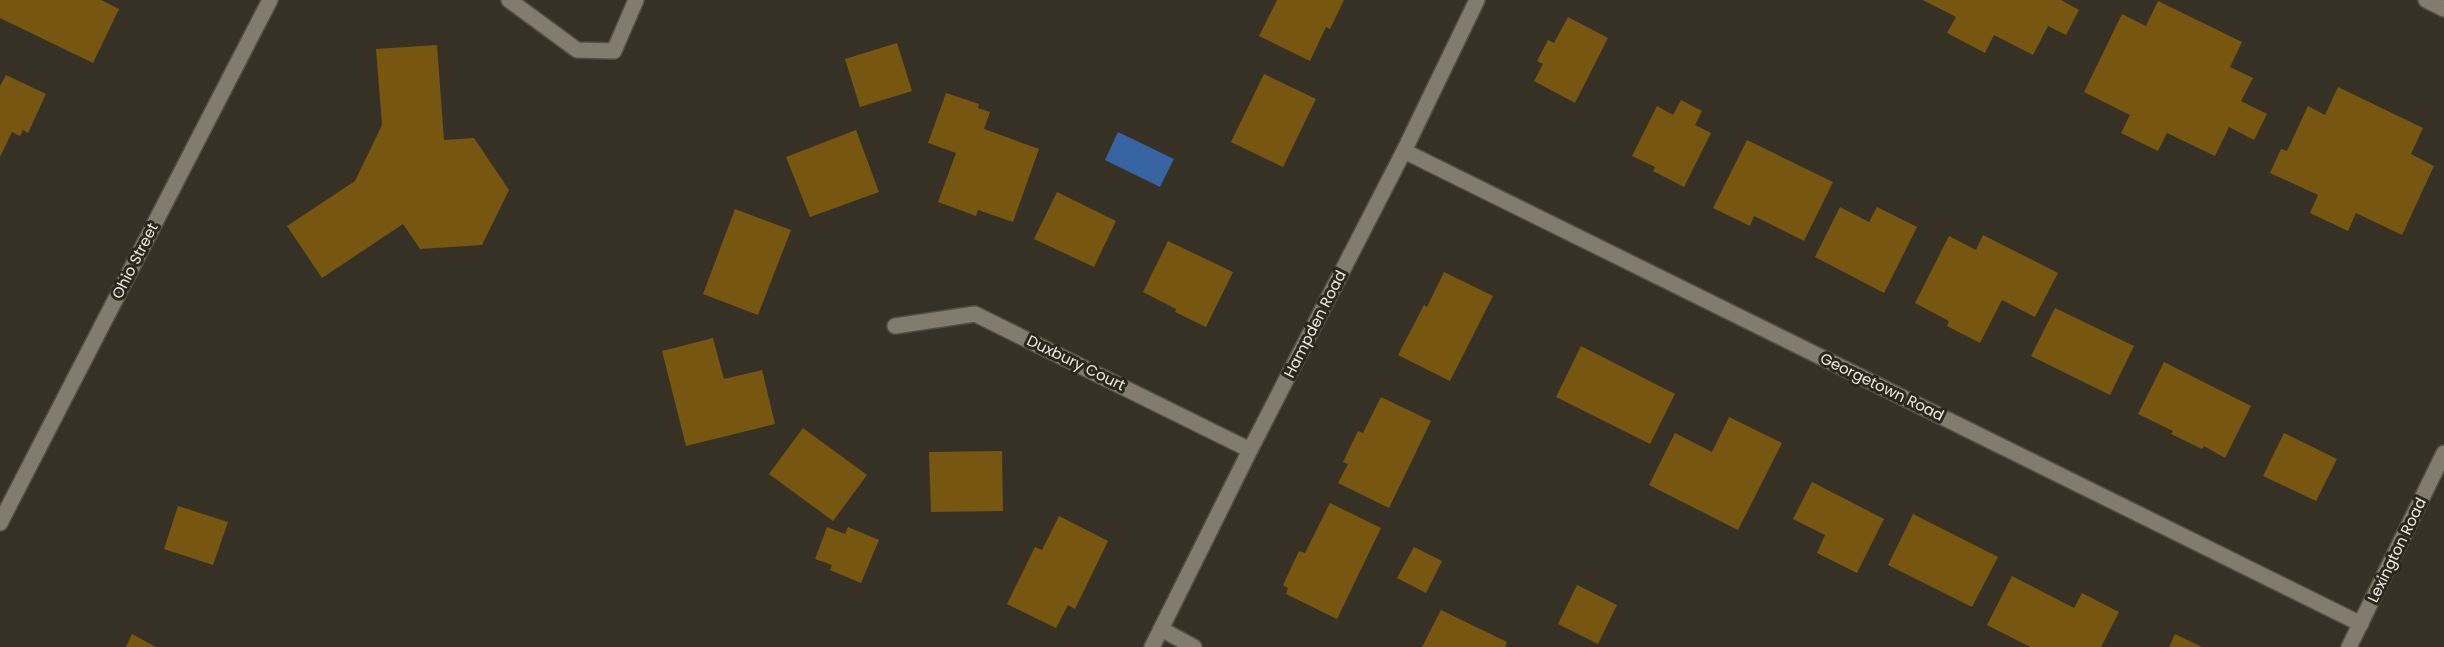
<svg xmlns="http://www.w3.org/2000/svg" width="2444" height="647" font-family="Poppins,sans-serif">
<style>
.water{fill:#3863a3}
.building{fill:#765611}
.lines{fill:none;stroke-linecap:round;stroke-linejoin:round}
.service-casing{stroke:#554e44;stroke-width:18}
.minor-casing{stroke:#554e44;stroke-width:18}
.tertiary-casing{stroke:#554e44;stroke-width:18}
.service{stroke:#837b6d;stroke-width:15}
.minor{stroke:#837b6d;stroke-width:15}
.tertiary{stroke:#837b6d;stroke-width:15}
.labels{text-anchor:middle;stroke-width:6;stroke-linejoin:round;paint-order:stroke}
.street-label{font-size:15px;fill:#ede9e2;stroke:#2d271b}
</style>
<rect width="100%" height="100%" fill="#373125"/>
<path class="water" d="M1118,132L1174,159L1160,187L1105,160Z"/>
<g class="building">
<path d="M0,0H101L119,9L93,63L0,18Z"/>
<path d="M1277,0H1344L1330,29L1326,27L1310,61L1259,36Z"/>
<path d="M1923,0H2061L2079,10L2066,35L2048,26L2033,55L1994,35L1985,53L1947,33L1956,17Z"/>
<path d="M2158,1L2242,42L2230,67L2253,78L2241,101L2267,114L2254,140L2229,127L2215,156L2167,133L2158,151L2121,133L2130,115L2084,92L2122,14L2146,26Z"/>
<path d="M1568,17L1608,38L1575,103L1534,81L1543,64L1537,61L1548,40L1554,43Z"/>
<path d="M897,43L912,91L860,107L845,59Z"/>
<path d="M437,45L444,140L474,138L509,190L482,245L420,249L403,224L322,278L287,226L355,181L382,125L376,49Z"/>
<path d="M1264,74L1316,99L1283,167L1231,142Z"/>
<path d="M6,75L46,94L28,133L23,130L20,136L12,132L0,157V86Z"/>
<path d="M2338,87L2423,128L2411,154L2434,166L2402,235L2356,213L2348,231L2310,213L2318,195L2270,173L2281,149L2287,151L2308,106L2325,115Z"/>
<path d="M946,93L979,104L978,108L990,112L984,129L1039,149L1013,222L978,210L976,216L938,202L956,153L928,143Z"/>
<path d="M1681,100L1702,111L1695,125L1711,133L1684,187L1653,171L1655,167L1632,156L1657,106L1673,115Z"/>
<path d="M856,130L879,192L810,217L786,157Z"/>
<path d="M1747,140L1833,182L1804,241L1754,216L1750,226L1713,208Z"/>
<path d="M1057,192L1116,221L1094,267L1034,239Z"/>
<path d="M1840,207L1869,222L1877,207L1917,227L1884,293L1815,257Z"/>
<path d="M735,209L791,230L758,315L703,294Z"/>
<path d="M1983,235L2058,273L2035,317L2002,300L1980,343L1947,326L1949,321L1915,303L1949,236L1976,250Z"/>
<path d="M1168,241L1233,272L1206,327L1175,312L1176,309L1143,292Z"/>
<path d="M1444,272L1493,296L1450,381L1398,355L1424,305L1427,307Z"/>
<path d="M2055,308L2134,346L2110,395L2031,356Z"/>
<path d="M713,338L724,379L762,370L775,424L686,446L662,351Z"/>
<path d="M1581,346L1675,394L1650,444L1556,397Z"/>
<path d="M2164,362L2251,406L2225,458L2204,446L2202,449L2171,434L2173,431L2138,414Z"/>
<path d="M1381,397L1431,421L1389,508L1338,483L1348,464L1343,462L1358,431L1363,433Z"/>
<path d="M1729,417L1782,443L1738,530L1649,485L1675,433L1712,452Z"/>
<path d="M803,428L867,475L833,521L769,474Z"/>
<path d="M2284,433L2337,459L2316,501L2263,476Z"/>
<path d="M1002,451L1003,511L931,512L929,452Z"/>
<path d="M1812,482L1884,519L1857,573L1817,553L1825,535L1793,519Z"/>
<path d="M1330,503L1381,528L1337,619L1286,594L1288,588L1283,585L1299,551L1305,553Z"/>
<path d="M178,506L228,522L213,565L164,549Z"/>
<path d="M1913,514L1998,557L1972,607L1888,565Z"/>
<path d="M1059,516L1108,541L1075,609L1068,605L1056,628L1007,604L1035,547L1042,550Z"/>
<path d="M827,527L845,534L848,527L879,540L861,583L830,570L832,565L815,559Z"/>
<path d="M1414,547L1442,561L1426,593L1397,578Z"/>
<path d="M2012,576L2074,608L2082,593L2119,612L2101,647H2030L1987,625Z"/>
<path d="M1577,585L1617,605L1598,644L1558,624Z"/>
<path d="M1441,610L1507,642L1505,647H1422Z"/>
<path d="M132,634L156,647H126Z"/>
<path d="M2175,634L2202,647H2169Z"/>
</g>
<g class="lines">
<defs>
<path id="service" d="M509,0L577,50L614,51L636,0"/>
<g id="minor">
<path d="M2426,0L2444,9"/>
<path d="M1404,151L2361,624"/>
<path d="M895,326L975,314L1250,450"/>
<path d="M1161,629L1194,647"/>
<path d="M1152,647L1250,450L1404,151L1477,0"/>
<path d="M2349,647L2444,453"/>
</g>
<path id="tertiary" d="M0,523L270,0"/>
</defs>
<use href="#service" class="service-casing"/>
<use href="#minor" class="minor-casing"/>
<use href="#tertiary" class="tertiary-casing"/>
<use href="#service" class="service"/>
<use href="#minor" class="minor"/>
<use href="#tertiary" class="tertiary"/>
</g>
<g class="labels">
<g class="street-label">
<text transform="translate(135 261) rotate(-63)" y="5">Ohio Street</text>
<text transform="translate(1315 324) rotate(-63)" y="5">Hampden Road</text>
<text transform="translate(1076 363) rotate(26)" y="5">Duxbury Court</text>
<text transform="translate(1882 387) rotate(26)" y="5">Georgetown Road</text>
<text transform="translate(2397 550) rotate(-64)" y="5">Lexington Road</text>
</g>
</g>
</svg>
